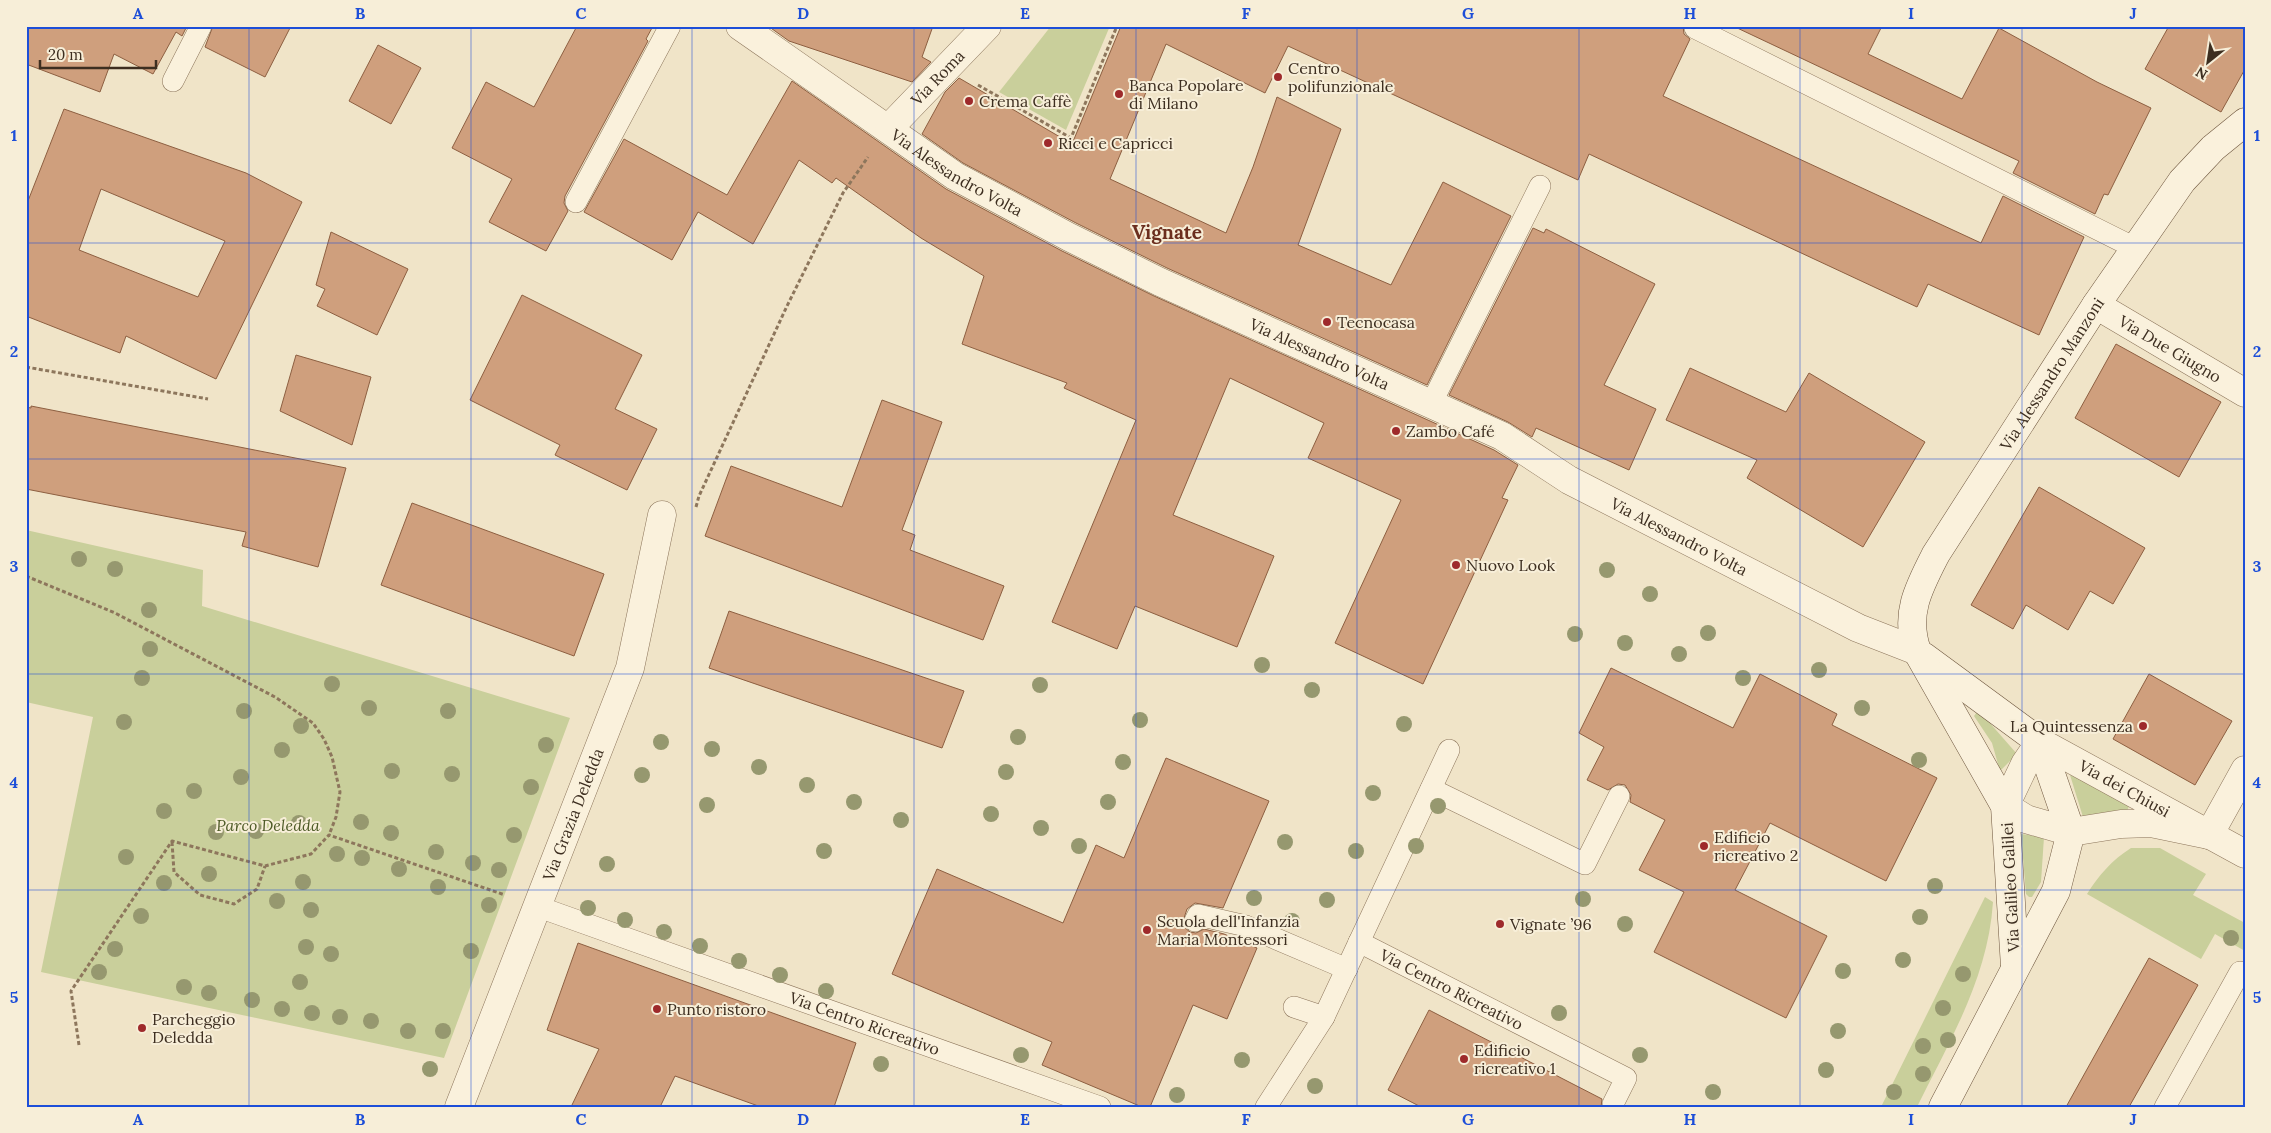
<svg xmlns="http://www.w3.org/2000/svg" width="2271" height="1133" font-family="Lora,serif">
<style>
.green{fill:#c9cf9b}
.building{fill:#cf9f7d;stroke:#8d5f41;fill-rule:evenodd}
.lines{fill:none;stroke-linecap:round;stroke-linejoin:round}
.lane-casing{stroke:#8d765c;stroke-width:22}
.street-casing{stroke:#8d765c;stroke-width:29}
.secondary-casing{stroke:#6f573f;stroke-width:29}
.path{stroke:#8d765c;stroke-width:3;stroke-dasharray:4 2.5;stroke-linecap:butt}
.lane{stroke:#faf1dc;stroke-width:21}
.street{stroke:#faf1dc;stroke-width:28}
.secondary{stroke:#faf1dc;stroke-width:28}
.tree{fill:#96986f}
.grid{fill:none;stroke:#1d4ed8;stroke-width:1;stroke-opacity:0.55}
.poi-dot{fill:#9e2a2b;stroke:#f7eed8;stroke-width:2}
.labels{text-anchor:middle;stroke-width:4;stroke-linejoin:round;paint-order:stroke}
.poi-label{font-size:16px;fill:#3d2e20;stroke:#f7eed8;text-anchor:start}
.street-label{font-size:16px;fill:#3d2e20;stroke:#f7eed8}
.park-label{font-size:16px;font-style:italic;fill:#4d5a26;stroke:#f7eed8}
.quarter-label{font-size:19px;font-weight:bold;fill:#6b2e1e;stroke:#f7eed8}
.neatline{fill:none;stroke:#1d4ed8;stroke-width:2}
.grid-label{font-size:16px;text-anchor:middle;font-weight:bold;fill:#1d4ed8}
</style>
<rect width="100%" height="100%" fill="#f0e4c8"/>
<g class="green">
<path d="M1051,26H1110L1066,130L999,92Z"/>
<path d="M26,530L203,570L202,606L570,718L444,1058L41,972L93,717L26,702Z"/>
<path d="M1977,712L1982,714L2017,754L2000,771L1992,743L1974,716Z"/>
<path d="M2070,775L2131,800L2127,812L2083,817Z"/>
<path d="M2021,834L2044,837L2041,882L2032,897H2029L2026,894Z"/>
<path d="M2131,848H2160L2206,874L2193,895L2245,923V951L2215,934L2201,959L2087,894C2099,875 2112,860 2131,848Z"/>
<path d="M1985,897L1993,902C1988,978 1950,1040 1917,1107H1881Z"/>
</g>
<g class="building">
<path d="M26,26H187L182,36L176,32L153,74L114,54L100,92L26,64Z"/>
<path d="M213,26H291L265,77L205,47Z"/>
<path d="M577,26H653L646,39L648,41L565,196L564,203L568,211L546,251L489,222L512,179L452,148L486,82L534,107Z"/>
<path d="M768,26H933L922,57L931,62L912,82L789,41Z"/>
<path d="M1121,26H1683L1684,34L1690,39L1663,96L1981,243L2003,196L2084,237L2039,335L1928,284L1917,307L1589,154L1578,180L1288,46L1265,93L1166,44L1110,179L1226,233L1253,167L1277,97L1341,129L1298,245L1391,285L1443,182L1511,216L1427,385L1167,268L1076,223L963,163L922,134L945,92L959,78L1072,144Z"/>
<path d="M1733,26H1882L1868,54L1962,99L1999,28L2097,82L2151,108L2108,195L2104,194L2095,214L2013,173L2019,161Z"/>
<path d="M2169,26H2245V69L2221,112L2145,69Z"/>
<path d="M378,45L421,68L391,124L349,101Z"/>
<path d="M792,81L946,189L1062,251L1154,296L1494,450L1518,465L1502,498L1508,500L1423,684L1335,643L1401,500L1308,458L1324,423L1230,378L1173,515L1274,556L1237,647L1135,606L1117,649L1052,622L1136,420L1064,388L1067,383L962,344L984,276L921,238L836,178L832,183L799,160L753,244L698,212L672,260L584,212L624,139L727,195Z"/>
<path d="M64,109L246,173L302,202L216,379L126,336L120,353L26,316V206ZM101,189L225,241L198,297L79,250Z"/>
<path d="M1533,228L1544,233L1546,229L1655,284L1604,385L1656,409L1629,470L1536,428L1532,437L1508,422L1449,395Z"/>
<path d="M331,232L408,269L377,335L317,306L325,289L316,285Z"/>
<path d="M522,295L642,355L615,409L657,429L627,490L555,455L560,445L470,400Z"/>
<path d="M2116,344L2221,402L2179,477L2075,418Z"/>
<path d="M296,355L371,377L352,445L280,411Z"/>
<path d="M1690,368L1786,412L1809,373L1925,442L1863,547L1747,478L1757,460L1666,420Z"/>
<path d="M882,400L942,422L902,530L915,535L910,550L1004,586L983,640L705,536L731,466L842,507Z"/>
<path d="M31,406L346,468L318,567L242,546L246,532L26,489V407L31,408Z"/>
<path d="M2039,487L2145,548L2113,604L2090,591L2068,630L2026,605L2013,629L1971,605Z"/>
<path d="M412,503L604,574L574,656L381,585Z"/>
<path d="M729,611L964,691L942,748L709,668Z"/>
<path d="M1611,668L1733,728L1760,674L1837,714L1832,725L1937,778L1886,881L1770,823L1735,890L1827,936L1786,1018L1654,952L1684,892L1639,870L1665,820L1630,802L1631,795L1625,785L1618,784L1608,790L1587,780L1604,747L1579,733Z"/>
<path d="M2149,674L2232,721L2195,785L2113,739Z"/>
<path d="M1166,758L1269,801L1223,908L1195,903L1187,909L1183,921L1184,927L1190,932L1196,933L1204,929L1224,934L1257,948L1227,1019L1193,1005L1150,1107H1142L1042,1065L1052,1042L892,974L937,869L1063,923L1096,845L1124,858Z"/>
<path d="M578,943L856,1043L834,1107H761L675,1076L660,1107H571L599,1049L547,1030Z"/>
<path d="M2149,958L2198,985L2129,1107H2066Z"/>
<path d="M1429,1010L1602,1099L1601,1107H1421L1388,1090Z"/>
</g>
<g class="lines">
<defs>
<g id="lane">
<path d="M1695,28L2135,248"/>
<path d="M173,81L201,26"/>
<path d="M576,202L670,26"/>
<path d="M1431,404L1540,186"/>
<path d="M1431,789L1585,864L1619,796"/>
<path id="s1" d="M536,906L1100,1107"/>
<path d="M1195,921L1198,915L1246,926L1347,969"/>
<path id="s2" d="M1359,942L1626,1078L1613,1104"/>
<path d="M1294,1007L1324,1017"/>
<path d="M1266,1107L1324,1017L1449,750"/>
<path d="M2165,1107L2240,972L2245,974"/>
</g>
<g id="street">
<path id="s3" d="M740,26L955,176L1069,237L1160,282L1502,436L1569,480L1858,628L1917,651"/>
<path id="s4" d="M889,128L987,26"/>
<path id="s5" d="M2096,305L2245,393"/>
<path id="s6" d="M2209,835L2151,823L2121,824L2071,832L2026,819L2005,806L2025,764L2040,742L2245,854"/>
<path d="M2209,835L2245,770"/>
<path id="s7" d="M459,1107L630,668L662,515"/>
</g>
<g id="secondary">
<path d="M1923,656L2040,742L2071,832L2056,891L1943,1107"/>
<path id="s8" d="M2015,967L2005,806L1917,651C1904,614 1919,587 1936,554L2096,305L2182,181L2213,148L2245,122"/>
</g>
</defs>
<use href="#lane" class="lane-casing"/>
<use href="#street" class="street-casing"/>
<use href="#secondary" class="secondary-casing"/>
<g class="path">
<path d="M978,85L1071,138L1117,26"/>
<path d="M26,367L208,399"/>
<path d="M696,507L699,496L787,306L843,193L868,157"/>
<path d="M26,576L115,613L275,697L313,723L324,739L332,757L340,792L336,817L329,835"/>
<path d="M172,842L174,872L200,895L234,904L257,889L265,866"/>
<path d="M79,1045L71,991L172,841L265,866L311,854L329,835L505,895"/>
</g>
<use href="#lane" class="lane"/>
<use href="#street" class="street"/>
<use href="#secondary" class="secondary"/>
</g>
<g class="tree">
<circle cx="79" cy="559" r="8"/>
<circle cx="115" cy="569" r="8"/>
<circle cx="1607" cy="570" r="8"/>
<circle cx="1650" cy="594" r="8"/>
<circle cx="149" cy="610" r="8"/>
<circle cx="1708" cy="633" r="8"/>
<circle cx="1575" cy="634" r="8"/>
<circle cx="1625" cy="643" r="8"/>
<circle cx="150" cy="649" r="8"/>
<circle cx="1679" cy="654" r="8"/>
<circle cx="1262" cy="665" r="8"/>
<circle cx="1819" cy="670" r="8"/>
<circle cx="142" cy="678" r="8"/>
<circle cx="1743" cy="678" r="8"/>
<circle cx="332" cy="684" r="8"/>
<circle cx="1040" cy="685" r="8"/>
<circle cx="1312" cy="690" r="8"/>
<circle cx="369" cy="708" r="8"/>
<circle cx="1862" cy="708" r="8"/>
<circle cx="244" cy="711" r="8"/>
<circle cx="448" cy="711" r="8"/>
<circle cx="1140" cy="720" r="8"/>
<circle cx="124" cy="722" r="8"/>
<circle cx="1404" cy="724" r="8"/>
<circle cx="301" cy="726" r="8"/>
<circle cx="1018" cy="737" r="8"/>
<circle cx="661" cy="742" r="8"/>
<circle cx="546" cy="745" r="8"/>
<circle cx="712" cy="749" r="8"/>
<circle cx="282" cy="750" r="8"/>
<circle cx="1919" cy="760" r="8"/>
<circle cx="1123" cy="762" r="8"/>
<circle cx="759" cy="767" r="8"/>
<circle cx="392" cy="771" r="8"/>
<circle cx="1006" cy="772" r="8"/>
<circle cx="452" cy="774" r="8"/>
<circle cx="642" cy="775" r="8"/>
<circle cx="241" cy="777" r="8"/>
<circle cx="807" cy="785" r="8"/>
<circle cx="531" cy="787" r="8"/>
<circle cx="194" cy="791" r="8"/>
<circle cx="1373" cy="793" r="8"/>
<circle cx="854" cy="802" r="8"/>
<circle cx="1108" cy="802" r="8"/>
<circle cx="707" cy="805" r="8"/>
<circle cx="1438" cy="806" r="8"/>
<circle cx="164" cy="811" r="8"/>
<circle cx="991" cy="814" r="8"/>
<circle cx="901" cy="820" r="8"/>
<circle cx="361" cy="822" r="8"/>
<circle cx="299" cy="823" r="8"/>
<circle cx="1041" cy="828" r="8"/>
<circle cx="256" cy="831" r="8"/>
<circle cx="216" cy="832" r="8"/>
<circle cx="391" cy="833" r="8"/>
<circle cx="514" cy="835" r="8"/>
<circle cx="1285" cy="842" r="8"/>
<circle cx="1079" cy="846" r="8"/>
<circle cx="1416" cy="846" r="8"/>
<circle cx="824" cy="851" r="8"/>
<circle cx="1356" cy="851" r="8"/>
<circle cx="436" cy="852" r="8"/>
<circle cx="337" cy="854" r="8"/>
<circle cx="126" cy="857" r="8"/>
<circle cx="362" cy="858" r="8"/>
<circle cx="473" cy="863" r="8"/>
<circle cx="607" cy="864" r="8"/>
<circle cx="399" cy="869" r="8"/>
<circle cx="499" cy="870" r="8"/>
<circle cx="209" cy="874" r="8"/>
<circle cx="303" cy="882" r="8"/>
<circle cx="164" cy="883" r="8"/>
<circle cx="1935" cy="886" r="8"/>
<circle cx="438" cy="887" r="8"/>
<circle cx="1254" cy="898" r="8"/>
<circle cx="1583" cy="899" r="8"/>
<circle cx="1327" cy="900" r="8"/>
<circle cx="277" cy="901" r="8"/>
<circle cx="489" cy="905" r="8"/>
<circle cx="588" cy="908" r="8"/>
<circle cx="311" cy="910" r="8"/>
<circle cx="141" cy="916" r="8"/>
<circle cx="1920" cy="917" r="8"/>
<circle cx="625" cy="920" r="8"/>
<circle cx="1292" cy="921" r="8"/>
<circle cx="1625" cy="924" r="8"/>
<circle cx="664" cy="932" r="8"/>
<circle cx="2231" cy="938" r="8"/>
<circle cx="700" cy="946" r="8"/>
<circle cx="306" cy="947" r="8"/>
<circle cx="115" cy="949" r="8"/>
<circle cx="471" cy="951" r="8"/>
<circle cx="331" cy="954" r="8"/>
<circle cx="1903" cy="960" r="8"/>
<circle cx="739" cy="961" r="8"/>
<circle cx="1843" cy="971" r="8"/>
<circle cx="99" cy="972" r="8"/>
<circle cx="1963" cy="974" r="8"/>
<circle cx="780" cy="975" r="8"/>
<circle cx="300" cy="982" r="8"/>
<circle cx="184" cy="987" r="8"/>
<circle cx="826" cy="991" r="8"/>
<circle cx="209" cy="993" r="8"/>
<circle cx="252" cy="1000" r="8"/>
<circle cx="1943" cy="1008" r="8"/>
<circle cx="282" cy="1009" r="8"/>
<circle cx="312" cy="1013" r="8"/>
<circle cx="1559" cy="1013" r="8"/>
<circle cx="340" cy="1017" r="8"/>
<circle cx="371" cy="1021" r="8"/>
<circle cx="408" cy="1031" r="8"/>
<circle cx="443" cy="1031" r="8"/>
<circle cx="1838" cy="1031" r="8"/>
<circle cx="1948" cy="1040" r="8"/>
<circle cx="1923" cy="1046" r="8"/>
<circle cx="1021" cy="1055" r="8"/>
<circle cx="1640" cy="1055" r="8"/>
<circle cx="1242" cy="1060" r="8"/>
<circle cx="881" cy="1064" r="8"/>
<circle cx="430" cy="1069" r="8"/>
<circle cx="1826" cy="1070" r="8"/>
<circle cx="1923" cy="1074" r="8"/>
<circle cx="1315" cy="1086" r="8"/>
<circle cx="1713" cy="1092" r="8"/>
<circle cx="1894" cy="1092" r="8"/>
<circle cx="1177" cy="1095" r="8"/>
</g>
<path class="grid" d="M249,26V1107M471,26V1107M692,26V1107M914,26V1107M1136,26V1107M1357,26V1107M1579,26V1107M1800,26V1107M2022,26V1107M26,243H2245M26,459H2245M26,674H2245M26,890H2245"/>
<g class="poi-dot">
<circle cx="1278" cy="77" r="5"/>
<circle cx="1119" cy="94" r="5"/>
<circle cx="969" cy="101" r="5"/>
<circle cx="1048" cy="143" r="5"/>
<circle cx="1327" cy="322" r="5"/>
<circle cx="1396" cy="431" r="5"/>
<circle cx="1456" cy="565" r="5"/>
<circle cx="2143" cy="726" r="5"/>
<circle cx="1704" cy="846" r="5"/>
<circle cx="1500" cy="924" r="5"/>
<circle cx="1147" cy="930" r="5"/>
<circle cx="657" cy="1009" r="5"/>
<circle cx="142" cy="1028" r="5"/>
<circle cx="1464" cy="1059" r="5"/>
</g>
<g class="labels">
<g class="poi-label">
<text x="1288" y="74">Centro<tspan x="1288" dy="18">polifunzionale</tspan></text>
<text x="1129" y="91">Banca Popolare<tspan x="1129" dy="18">di Milano</tspan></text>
<text x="979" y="107">Crema Caffè</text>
<text x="1058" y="149">Ricci e Capricci</text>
<text x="1337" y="328">Tecnocasa</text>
<text x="1406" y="437">Zambo Café</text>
<text x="1466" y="571">Nuovo Look</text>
<text x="2133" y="732" text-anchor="end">La Quintessenza</text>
<text x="1714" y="843">Edificio<tspan x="1714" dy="18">ricreativo 2</tspan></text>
<text x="1157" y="927">Scuola dell'Infanzia<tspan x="1157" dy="18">Maria Montessori</tspan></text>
<text x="1510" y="930">Vignate ’96</text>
<text x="667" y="1015">Punto ristoro</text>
<text x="152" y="1025">Parcheggio<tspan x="152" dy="18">Deledda</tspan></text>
<text x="1474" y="1056">Edificio<tspan x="1474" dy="18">ricreativo 1</tspan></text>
</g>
<g class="street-label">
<text dy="6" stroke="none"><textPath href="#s4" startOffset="70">Via Roma</textPath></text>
<text dy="6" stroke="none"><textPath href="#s3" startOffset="262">Via Alessandro Volta</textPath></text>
<text dy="6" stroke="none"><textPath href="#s5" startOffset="86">Via Due Giugno</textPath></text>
<text dy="6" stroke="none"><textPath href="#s3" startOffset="668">Via Alessandro Volta</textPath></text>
<text dy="6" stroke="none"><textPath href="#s8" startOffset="656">Via Alessandro Manzoni</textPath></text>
<text dy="6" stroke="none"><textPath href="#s3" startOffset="1072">Via Alessandro Volta</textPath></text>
<text dy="6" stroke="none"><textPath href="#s6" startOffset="381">Via dei Chiusi</textPath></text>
<text dy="6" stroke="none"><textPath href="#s7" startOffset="314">Via Grazia Deledda</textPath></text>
<text transform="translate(2010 887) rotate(-93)" y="6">Via Galileo Galilei</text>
<text dy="6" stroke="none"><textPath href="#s2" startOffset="104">Via Centro Ricreativo</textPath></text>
<text dy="6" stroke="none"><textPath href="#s1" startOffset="349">Via Centro Ricreativo</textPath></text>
</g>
<g class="park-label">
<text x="268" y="831">Parco Deledda</text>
</g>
<g class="quarter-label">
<text x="1167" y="239">Vignate</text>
</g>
</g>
<rect width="2271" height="1133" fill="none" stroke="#f7eed8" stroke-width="55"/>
<g transform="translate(2208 62) rotate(210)" stroke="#f7eed8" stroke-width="4" paint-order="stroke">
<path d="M0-4L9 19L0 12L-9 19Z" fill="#3d2e20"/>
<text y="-8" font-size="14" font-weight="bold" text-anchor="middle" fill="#3d2e20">N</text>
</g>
<path d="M40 60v8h116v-8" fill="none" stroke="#3d2e20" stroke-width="2.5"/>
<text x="48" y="60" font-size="15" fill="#3d2e20" stroke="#f7eed8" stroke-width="4" paint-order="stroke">20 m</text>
<rect x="28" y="28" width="2216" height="1078" class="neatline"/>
<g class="grid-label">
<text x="138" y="19">A</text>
<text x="360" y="19">B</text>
<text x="581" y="19">C</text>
<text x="803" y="19">D</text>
<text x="1025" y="19">E</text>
<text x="1246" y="19">F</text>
<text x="1468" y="19">G</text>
<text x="1690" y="19">H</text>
<text x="1911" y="19">I</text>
<text x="2133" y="19">J</text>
<text x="14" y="141">1</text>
<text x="2257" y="141">1</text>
<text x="14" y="357">2</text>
<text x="2257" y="357">2</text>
<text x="14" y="572">3</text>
<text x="2257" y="572">3</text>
<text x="14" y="788">4</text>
<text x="2257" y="788">4</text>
<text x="14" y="1003">5</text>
<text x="2257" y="1003">5</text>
<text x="138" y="1125">A</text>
<text x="360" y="1125">B</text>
<text x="581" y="1125">C</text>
<text x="803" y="1125">D</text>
<text x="1025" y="1125">E</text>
<text x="1246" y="1125">F</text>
<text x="1468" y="1125">G</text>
<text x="1690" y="1125">H</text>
<text x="1911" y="1125">I</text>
<text x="2133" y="1125">J</text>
</g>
</svg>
